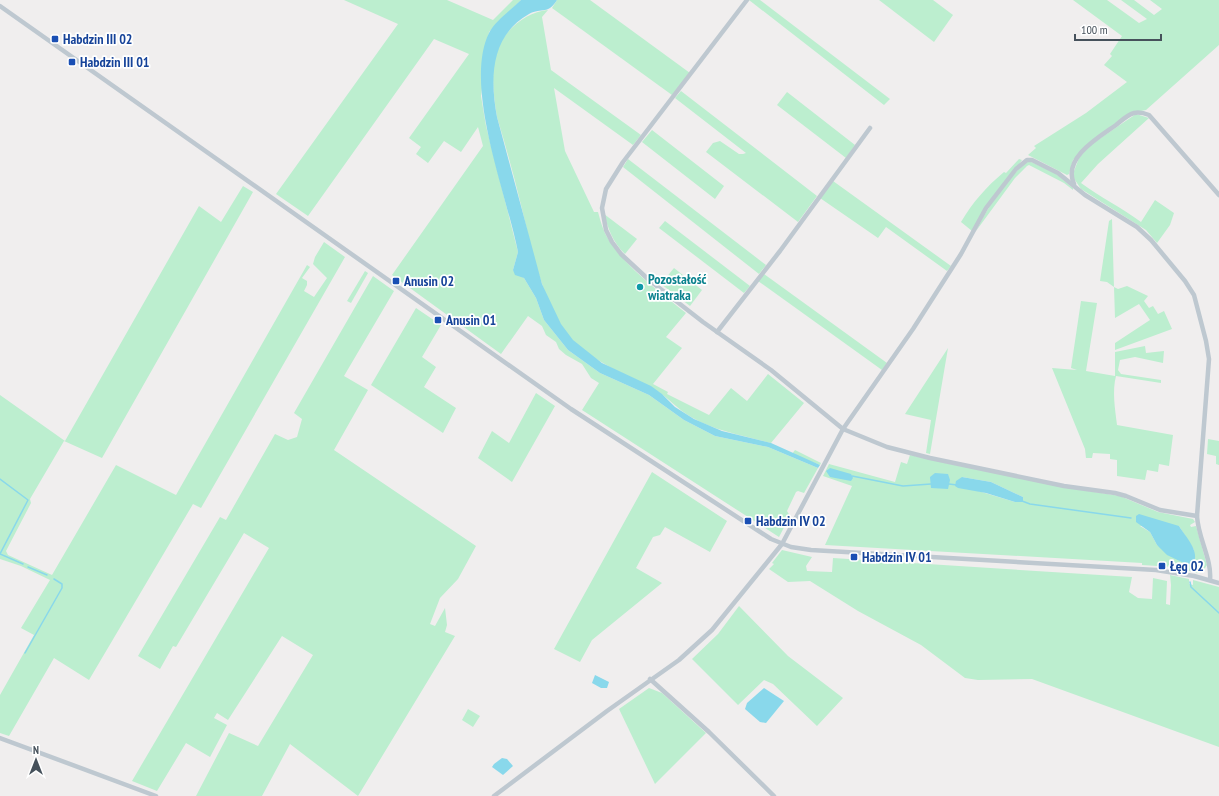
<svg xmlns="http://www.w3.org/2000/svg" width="1219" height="796" font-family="'PT Sans Narrow',sans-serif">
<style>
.green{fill:#bceecf;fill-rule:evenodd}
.water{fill:#89d8eb}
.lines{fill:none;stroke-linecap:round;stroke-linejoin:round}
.stream{stroke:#89d8eb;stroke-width:1.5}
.minor{stroke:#bec8d0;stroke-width:4.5}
.transit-dot{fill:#1a4fb4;stroke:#fff;stroke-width:1.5}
.culture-dot{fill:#0f9aa8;stroke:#fff;stroke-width:1.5}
.labels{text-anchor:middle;stroke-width:3.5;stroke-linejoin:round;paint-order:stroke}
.transit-label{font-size:14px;font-weight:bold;fill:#164399;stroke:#fff;text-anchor:start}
.culture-label{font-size:14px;font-weight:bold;fill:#0d838f;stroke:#fff;text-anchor:start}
</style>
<rect width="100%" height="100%" fill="#f0eeee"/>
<g class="green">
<path d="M344,0H447L493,20L513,0H521L489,32L481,96L486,126L518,252L513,270L524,278L536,298L544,320L568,350L600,373L649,395L684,420L715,436L768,447L818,468L804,493L798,491L796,492L787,511L790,516L779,537L582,410L599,383L591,378L582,364L566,355L559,349L556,342L546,335L542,326L528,316L501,354L392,275L483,146L478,127L461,152L444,141L428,163L416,154L421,147L409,138L469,54L434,39L308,216L276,194L398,24Z"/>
<path d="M557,0H590L690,73L672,95L552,8Z"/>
<path d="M749,0H760L890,99L884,105Z"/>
<path d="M879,0H933L953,15L934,42Z"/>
<path d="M1073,0H1107L1139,23L1147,19L1121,0H1134L1154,15L1162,9L1150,0H1219V45L1146,110L1131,113L1080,152L1073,160L1069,174L1067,175L1028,155L1036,148L1034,146L1086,113L1127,82L1104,65L1112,56L1110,54L1122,36Z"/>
<path d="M548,10L542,17L551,70L641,135L633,145L554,88L565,151L594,212H598C601,223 604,234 611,243C630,271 660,292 686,313L666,337L682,348L653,384L668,392L667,394L709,415L731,388L747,401L768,374L804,403L771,443C745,436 715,431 691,417C677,409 668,397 655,390C630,376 591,361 572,340C542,305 532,249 521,205C514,176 506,147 497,117C494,99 491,74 495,56C501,32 525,12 548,10Z"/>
<path d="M681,91L817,196L798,222L706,152L713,143L720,141L739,154H743L746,153L675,98Z"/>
<path d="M787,92L855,145L846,158L777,105Z"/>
<path d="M1136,114L1149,118L1098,164L1081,183C1101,198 1121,207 1141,222L1155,200L1174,213L1170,225L1157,243L1146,230L1081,189L1073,177L1074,171L1079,158L1089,146Z"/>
<path d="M652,130L724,186L715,199L642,142Z"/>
<path d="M628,159L766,265L759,274L623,167Z"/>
<path d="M1019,159L1022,160L972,231L961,222C973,202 986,187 1004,172L1006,173Z"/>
<path d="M1029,161L1055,173L1073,188V190L1064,183L1029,165L1027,166L1015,178L976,231C987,208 1008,175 1029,161Z"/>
<path d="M833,181L951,266L947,271L886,227L878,238L820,198Z"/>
<path d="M243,186L253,192L102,458L64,441L30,499L31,503L6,551L8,555L52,575L116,465L176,495L307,265L310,267L302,278L307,281V285L304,291L314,297L327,278L313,264L315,257L324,242L345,257L201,508L193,504L89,680L54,658L9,736L0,733V695L34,635L21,628L50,580L21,566L0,559V395L65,441L199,206L221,222Z"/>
<path d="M604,214L637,239L625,254C613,243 608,228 604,214Z"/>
<path d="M1112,219L1114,287L1118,289L1127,286L1148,296L1144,301L1149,308L1153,306L1158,314L1164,311L1172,329L1115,350V343L1150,320L1139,304L1115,318L1114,287L1107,282L1100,281L1109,221Z"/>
<path d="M665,221L750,286L744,293L659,228Z"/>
<path d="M674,268L702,290L690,306L661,284Z"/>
<path d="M365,271L368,273L351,303L347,301Z"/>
<path d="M764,274L887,363L882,370L758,281Z"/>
<path d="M373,276L394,291L344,376L368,390L334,450L476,546L458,579L440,598L430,624L435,626L445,608L447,625L445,632L455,636L358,796L290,744L262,796H196L229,733L258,746L313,655L282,636L228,720L217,713L214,718L227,725L210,757L186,743L157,791L132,781L269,548L244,533L176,647L173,646L160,669L138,656L220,517L226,520L275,434L288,440L297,437L302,419L294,413Z"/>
<path d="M1081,301L1097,303L1086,371L1115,376V352L1145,346L1146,353L1164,351L1163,363L1135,357L1120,360L1118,370L1121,374L1161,380V383L1116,376C1112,391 1115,409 1117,425L1173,435L1169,466L1159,464L1158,472L1147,470L1145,480L1117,476V460L1110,459V454L1093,453L1092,458H1086L1085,449L1052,368L1077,370L1071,368Z"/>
<path d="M416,308L441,325L422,357L436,367L424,387L456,408L443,433L371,385Z"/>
<path d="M948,348L930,454L926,453L931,420L905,414Z"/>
<path d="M536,393L555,406L512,482L478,458L492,431L509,443Z"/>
<path d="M1208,439L1219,441V465L1216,464V456L1207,454Z"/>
<path d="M795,450L821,463L820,465L792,454Z"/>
<path d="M910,455L1057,486L1120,496L1158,512L1193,519L1195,522L1190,525L1191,527L1196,526L1207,565L1203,571L1198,573L1173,567L1142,565V563L825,545L852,486L823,476L829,464L895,482L901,462L907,464ZM962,477L991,482L1023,497V502H1015L975,490ZM1140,526H1179L1194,550L1190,564L1157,545L1150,532Z"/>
<path d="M652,472L727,521L710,552L665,527L660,535L653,537L636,568L662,583L592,640L580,662L554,649Z"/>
<path d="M782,550L812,557L806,566L807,571L832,572L833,558L1132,577L1129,592L1138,598L1152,599L1153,578L1167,581L1166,604L1170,605L1171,585L1170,575L1189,579V584L1193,585V580L1219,587V747L1032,679L978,680L965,678L921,645L858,611L810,581L788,582L769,569L774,564L772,563Z"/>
<path d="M739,606L788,656L843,698L817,726L773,684L764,680L738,705L692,659L718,634Z"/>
<path d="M649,688L662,693L706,733L655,784L619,709Z"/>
<path d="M468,709L480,716L473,727L462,720Z"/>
</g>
<g class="water">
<path d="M521,0H557C548,15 542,7 529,14C490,36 490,79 497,117L542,284L561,324L573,340L602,363L651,386L662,394L675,407L694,419L722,431L771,443L820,465L818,468L768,447L715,436L684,420L649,395L600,373L568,350L544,320L536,298L524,278L515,275L513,270L518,252C507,195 463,86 489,33C495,21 511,10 521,0Z"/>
<path d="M830,468L851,474L853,478L851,481L830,477L826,471Z"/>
<path d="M935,473L948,474L950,480L948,489L931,488L930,477Z"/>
<path d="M962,477L991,482L1023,497V502H1015L986,493L958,488L955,486L956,481Z"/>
<path d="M1139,514L1179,526C1185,536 1201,552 1193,564H1186L1167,555L1157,545L1150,532L1136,522V516Z"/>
<path d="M595,675L609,682L607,688H601L592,683Z"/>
<path d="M764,688L784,701L766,723L760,722L745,709L747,703Z"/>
<path d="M502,758L507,759L513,766L503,775L492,767L494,764Z"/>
</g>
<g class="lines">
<g class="stream">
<path d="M852,476L903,486L931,484"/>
<path d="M0,479L28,500L0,554"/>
<path d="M949,484L957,485"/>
<path d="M1022,501L1030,504L1131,518"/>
<path d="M0,554L23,564"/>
<path d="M28,567L47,575"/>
<path d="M1190,582L1191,587L1219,613"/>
<path d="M25,653L62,588V584L54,579"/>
</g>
<g class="minor">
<path d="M747,0L623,162L606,189L602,208L606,230L612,242L621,254L649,280L703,322L771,370L843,429L887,447L930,458L1064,486L1115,493L1126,496L1160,510L1197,516"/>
<path d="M0,6L571,409L771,539L791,547L811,550L1156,570L1194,576L1219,583"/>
<path d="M1074,184C1062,158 1099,137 1116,125C1121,121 1127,115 1134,113C1139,112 1144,113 1149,115L1219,195"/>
<path d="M717,332L780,251L870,128"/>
<path d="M650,679L709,732L774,796"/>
<path d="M0,738L156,796"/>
<path d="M494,796L607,711L679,660L712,630L782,544L843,429L913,329L961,254L986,208L1016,169L1027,160H1032L1058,173L1085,195L1137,227L1151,240L1185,281L1194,295L1206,341L1209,359L1197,516C1198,538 1212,559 1210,580"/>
</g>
</g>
<g class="transit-dot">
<rect x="51" y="35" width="8" height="8" rx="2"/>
<rect x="68" y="58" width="8" height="8" rx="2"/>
<rect x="392" y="277" width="8" height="8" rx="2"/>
<rect x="434" y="316" width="8" height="8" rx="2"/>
<rect x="744" y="517" width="8" height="8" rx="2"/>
<rect x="850" y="553" width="8" height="8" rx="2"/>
<rect x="1158" y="562" width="8" height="8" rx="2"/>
</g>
<circle class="culture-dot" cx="640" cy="287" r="4"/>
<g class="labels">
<g class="transit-label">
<text x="63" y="44">Habdzin III 02</text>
<text x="80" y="67">Habdzin III 01</text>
<text x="404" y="286">Anusin 02</text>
<text x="446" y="325">Anusin 01</text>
<text x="756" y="526">Habdzin IV 02</text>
<text x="862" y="562">Habdzin IV 01</text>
<text x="1170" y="571">Łęg 02</text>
</g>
<g class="culture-label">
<text x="648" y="284">Pozostałość<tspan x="648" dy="16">wiatraka</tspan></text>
</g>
</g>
<g transform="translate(36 760)" stroke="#ffffff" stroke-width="3" paint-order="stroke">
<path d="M0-3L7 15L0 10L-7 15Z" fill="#46515b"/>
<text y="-6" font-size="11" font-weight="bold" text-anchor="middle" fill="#46515b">N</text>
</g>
<path d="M1075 34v6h86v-6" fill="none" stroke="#46515b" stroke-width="2"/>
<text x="1081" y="34" font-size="12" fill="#46515b" stroke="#ffffff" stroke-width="3" paint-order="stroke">100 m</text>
</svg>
